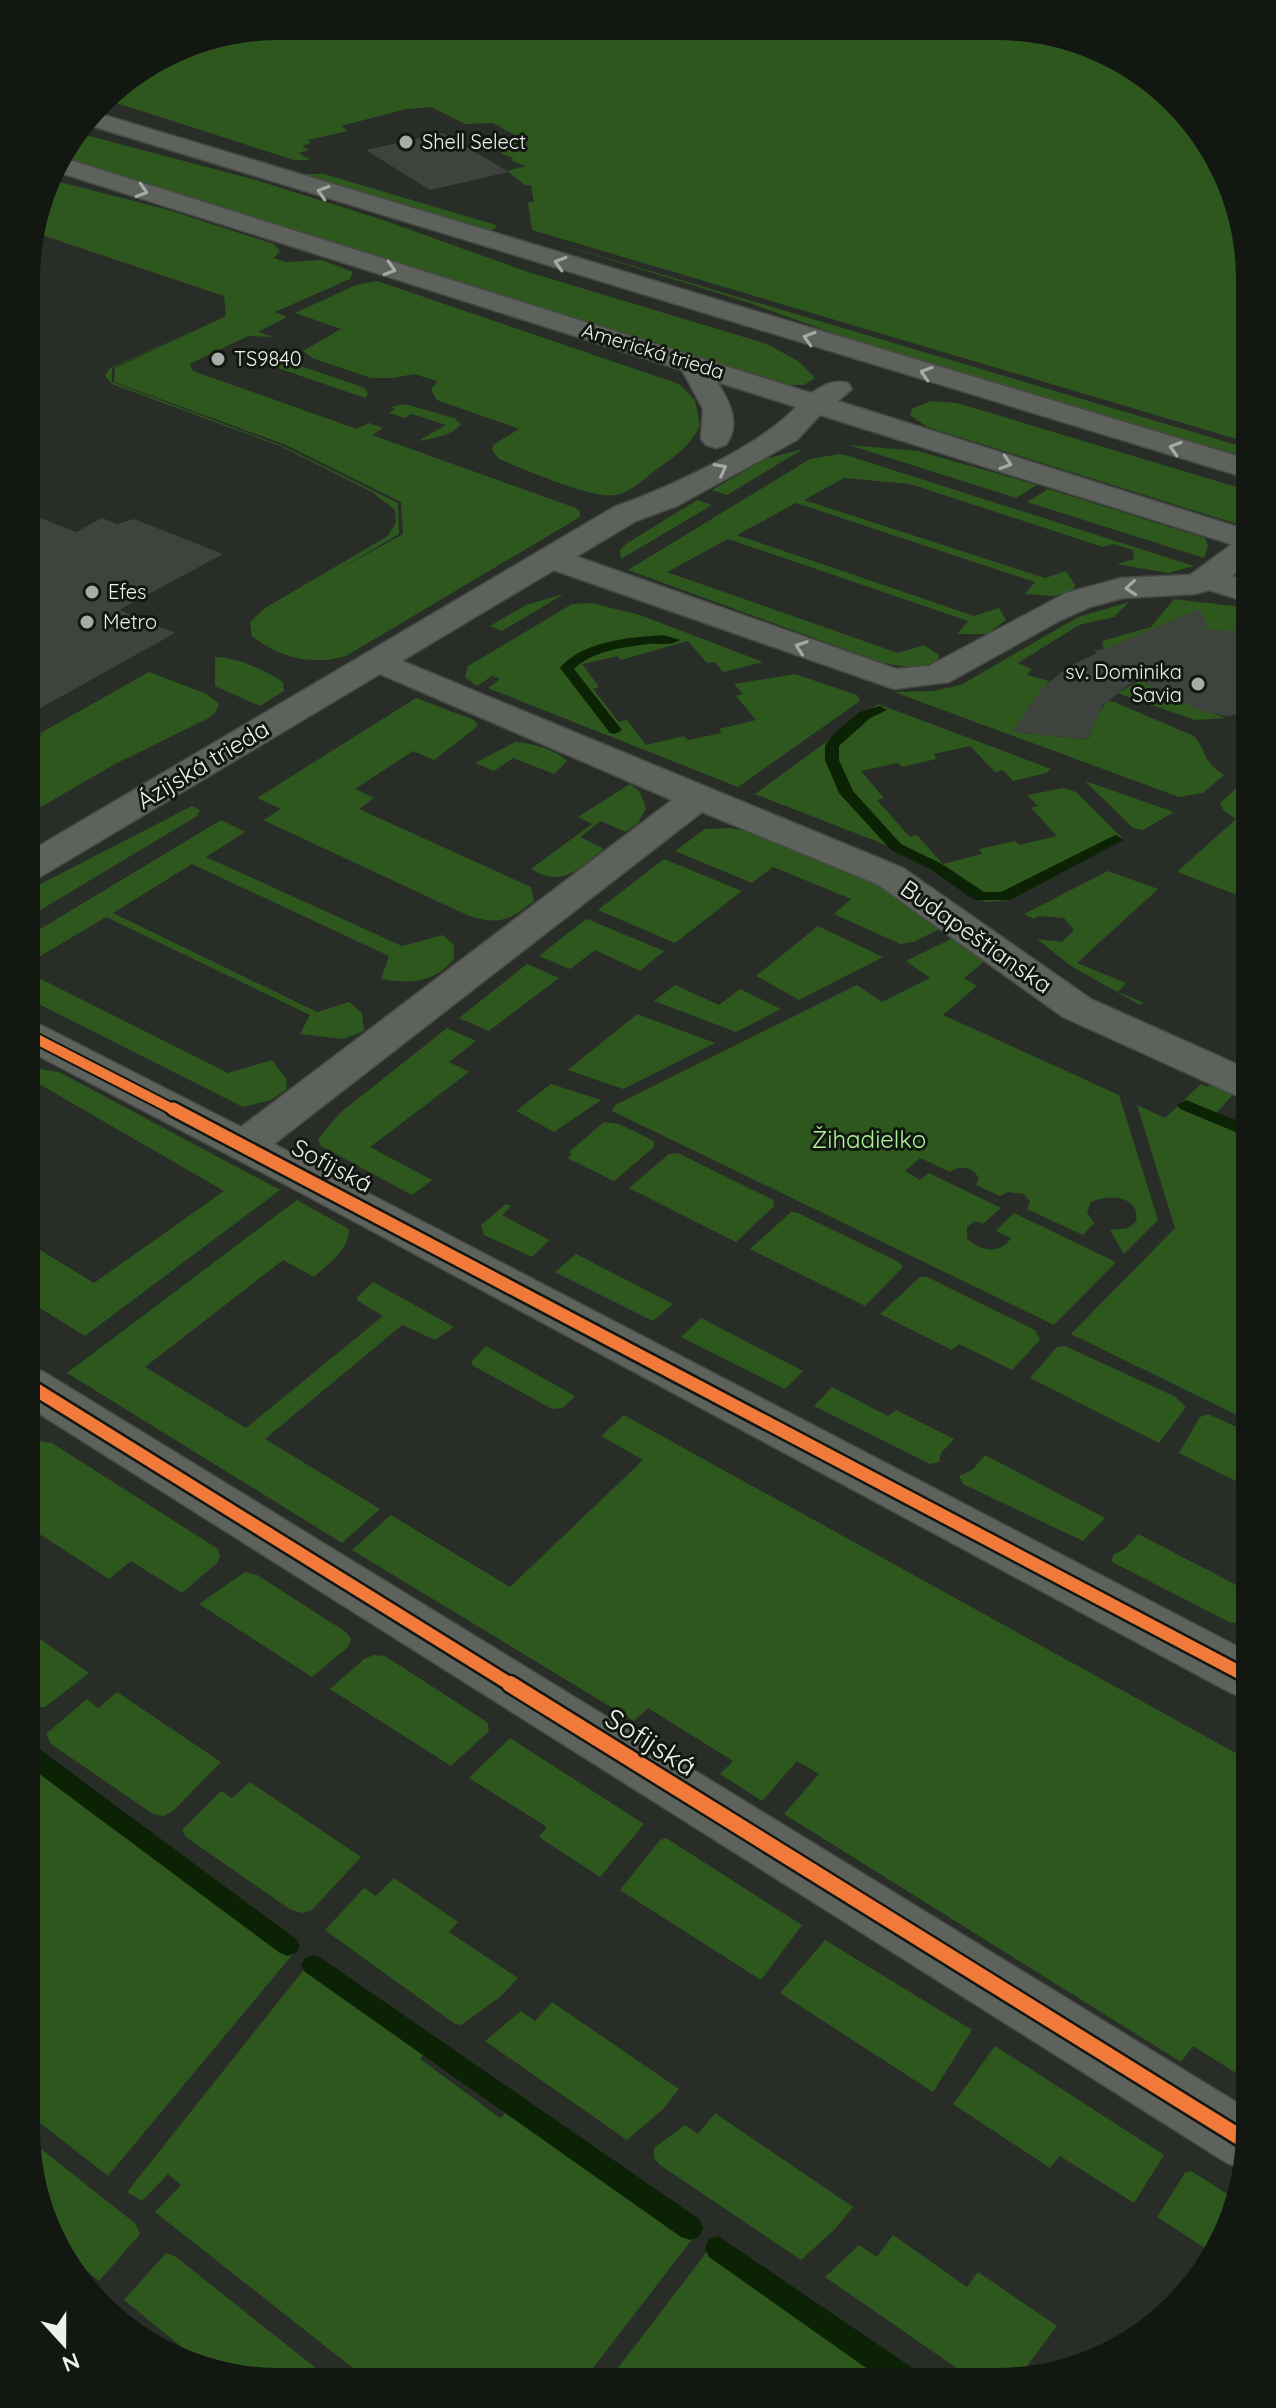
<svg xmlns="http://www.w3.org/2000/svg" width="1276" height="2408" font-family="Quicksand,sans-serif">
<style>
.green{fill:#2e571e}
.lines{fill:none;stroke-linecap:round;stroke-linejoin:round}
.stream{fill:#0b2304;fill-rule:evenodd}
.building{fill:#3f433e}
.minor-casing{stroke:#464a44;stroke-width:3}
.tertiary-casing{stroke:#464a44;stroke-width:3}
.minor{fill:#5e625d;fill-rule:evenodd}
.tertiary{fill:#5e625d;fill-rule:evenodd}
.cycleway-far2-casing{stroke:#131712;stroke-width:14}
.cycleway-far1-casing{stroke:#131712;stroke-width:18}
.cycleway-casing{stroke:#131712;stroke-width:21}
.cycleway-far2{stroke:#f17a3a;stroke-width:10}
.cycleway-far1{stroke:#f17a3a;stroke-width:13}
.cycleway{stroke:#f17a3a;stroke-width:16}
.oneway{stroke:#a5aaa4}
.poi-dot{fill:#a7aca6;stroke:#131712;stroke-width:3}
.labels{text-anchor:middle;stroke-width:6;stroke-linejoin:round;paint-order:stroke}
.far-poi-label{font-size:20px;fill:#ecf1ea;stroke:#131712;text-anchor:start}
.far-street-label{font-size:20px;fill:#ecf1ea;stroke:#131712}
.street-label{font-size:24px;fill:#ecf1ea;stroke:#131712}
.park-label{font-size:24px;fill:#abf293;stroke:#131712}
.near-street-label{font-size:28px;fill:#ecf1ea;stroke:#131712}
</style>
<rect width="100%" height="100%" fill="#282d28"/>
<g class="green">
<path d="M279,26L1046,31L1163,89L1236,197L1250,279V443L532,230L528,202H534L531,185H525L507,171L526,166L510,160L514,158L502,154L498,143L520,138L493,123L465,124L431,107L406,109L341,126L348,131L308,140L311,143L302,146L309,150L299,153L310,160H294L104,99L112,89L183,45Z"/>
<path d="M78,133L256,180L380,219L528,272L767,344L798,361L815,378L804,385H790L60,157Z"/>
<path d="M300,174H324L496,225L495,228L490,232Z"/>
<path d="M48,179L165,209L274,244L280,251L274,258L286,262L322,260L353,272L350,279L275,312L287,317L258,332L274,337L248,336L190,364L193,371L357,429L369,423L383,428L372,435L576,508L580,511V517L346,656C311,666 280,658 252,636L250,622L265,608L388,536L396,522L395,510L372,492L282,447L112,384L105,376L110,368L211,322L112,368V382L283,446L398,503L399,534L338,570L403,534L401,502L286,445L114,382L115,368L226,316L224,296L33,232Z"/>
<path d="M536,237L1250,449V460L869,346L744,301Z"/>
<path d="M377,281L679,384L695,400L700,426C691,445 674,457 657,469C645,478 631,492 616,495C591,499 524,469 499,459L492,450L493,445L519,429L437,400L431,390L437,381L414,374L393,378H371L312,358L303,351L341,329L295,313L356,285Z"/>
<path d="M275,362H289L365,388L368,394L365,398L269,365Z"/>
<path d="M931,401L957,403L1250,491V528L927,427L910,415L913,408Z"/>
<path d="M405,404L454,418L461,424C451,437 433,438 418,441L446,425L412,414L404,418L389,413L395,409L390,407Z"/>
<path d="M849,445L918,451L1037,485L1016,498Z"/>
<path d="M803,449L727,495L712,490L765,459Z"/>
<path d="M840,454L852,457L1194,566L1168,573L1117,564L1134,559L1133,550L1113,544L1103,547L910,484L844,478L804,500L1045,578L1066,571L1075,585L1072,591L1054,596L1025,594L1035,582L796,503L737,535L974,616L999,608L1006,620L987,634H957L968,621L728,539L667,572L898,653L924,645L939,655L938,660C920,671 899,666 880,662L628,570L810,459Z"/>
<path d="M1048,489L1205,538L1208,546L1204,558L1027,502Z"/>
<path d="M697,500L712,505L621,559L620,550L626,544Z"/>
<path d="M564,594L502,631L490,626L526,605Z"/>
<path d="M1174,599L1250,608V632C1224,632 1201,627 1176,631C1152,634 1127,644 1104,650L1102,641L1151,627Z"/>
<path d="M1129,602L1114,617L1079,625L1018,663L1032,669L1027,675L1049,681L1030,705L1022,733L1088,739L1094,721L1107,701L1114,702L1194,736C1208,752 1200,759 1224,775L1203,793L1179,797L894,692L933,691L961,685L1078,617Z"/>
<path d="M591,603L640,615L763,662L723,672L715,662L707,663L688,641L621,660L618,656L582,664L599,687L593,689L619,722L627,720L646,745L684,736L688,740L722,733L719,729L756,720L736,696L743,694L734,684L795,674L857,695L860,701L738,787L488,688L500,679L492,676L477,686L465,677L468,666L572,604Z"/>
<path d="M215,657C237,657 265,670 283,682L284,691L260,706L215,686Z"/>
<path d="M149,672L207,694L219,704L215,713L207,719L115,764L27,815L28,744L44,734L28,740Z"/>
<path d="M1141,680L1175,700L1226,718L1195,720L1117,693Z"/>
<path d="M416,698L474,720L478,726L434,760L413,751L355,789L374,798L359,809L531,887L534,901C508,921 501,925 469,916L263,820L281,809L257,798Z"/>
<path d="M878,704L1051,769L1046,773L1013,781L1003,770L995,772L970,746L934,754L936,759L902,767L898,763L861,771L884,798L877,800L910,837L917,835L943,864L982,854L979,849L1015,841L1019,845L1057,836L1031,808L1038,806L1027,795L1064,788L1076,792L1124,840L1008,900L987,902L974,898L909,854L755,794Z"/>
<path d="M515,742C532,743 554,749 567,761L554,774L513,758L494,771L475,763Z"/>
<path d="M1085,781L1174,812L1143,830L1133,828Z"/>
<path d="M1244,781L1250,782V900L1177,872L1236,819L1224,811L1220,803Z"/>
<path d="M630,784L640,792L646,808L638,823L626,832L601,821L580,837L604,849C579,868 563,889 531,869L592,824L578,817Z"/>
<path d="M192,806L200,810L197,816L27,918V891Z"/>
<path d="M221,820L245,832L206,857L402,946L443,935L454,945V959C434,983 411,984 381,979L389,956L192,864L113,913L317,1012L349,1002L362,1013L364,1031L343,1039L300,1034L310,1015L106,917L27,964V937Z"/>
<path d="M730,828L746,831L875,883L940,929L913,942L900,944L834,914L851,899L773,867L752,883L675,851L705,829Z"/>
<path d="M664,859L742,891L675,943L598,910Z"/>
<path d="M1108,871L1158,889L1077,963L1126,983L1118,992L1144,1003L1140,1005L1071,966L1037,939L1062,942L1074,930L1064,918L1039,916L1034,919L1024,914Z"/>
<path d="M586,919H587L664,951L640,971L595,950L570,969L539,956Z"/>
<path d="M818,926L883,957L799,1000L756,976Z"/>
<path d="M953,938L985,961L964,978L977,986L943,1015L1119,1095L1158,1220L1124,1254L1110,1230L1128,1228L1136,1222C1141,1196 1109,1193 1091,1202L1087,1213L1094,1223L1083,1235L1027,1209L1030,1202L1024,1194L1008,1192L1000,1196L976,1185L979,1178C972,1166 960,1165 950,1172L920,1158L905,1171L920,1180L929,1173L1001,1208L983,1224L975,1221L967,1227V1239C981,1251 1000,1255 1011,1238L996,1231L1014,1213L1116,1262L1054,1325L612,1111L615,1105L857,985L882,1002L930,978L906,961Z"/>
<path d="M527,964L559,978L489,1031L459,1018Z"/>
<path d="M27,972L228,1073L272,1060L286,1079L287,1089L271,1100L243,1107L27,998Z"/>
<path d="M675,985L719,1005L740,989L781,1009L736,1032L654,1001Z"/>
<path d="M637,1014L715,1043L623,1089L568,1070Z"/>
<path d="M447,1028L476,1041L449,1062L469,1072L370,1147L432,1180L412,1195L321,1146L318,1139L340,1113Z"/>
<path d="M27,1067L59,1072L280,1190L85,1336L27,1300V1242L94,1283L224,1191L27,1077Z"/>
<path d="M551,1084L601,1100L554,1132L516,1111Z"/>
<path d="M1201,1084L1207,1087L1211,1084L1234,1094L1215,1114L1250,1130V1411L1243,1418L1071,1334L1175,1228L1137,1105L1165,1118Z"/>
<path d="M604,1122L619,1124L654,1141V1147L614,1181L567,1158L572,1154L569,1152Z"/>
<path d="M678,1153L773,1200L774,1206L736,1242L629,1188L669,1154Z"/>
<path d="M297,1200L349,1229C349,1251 329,1263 314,1277L283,1260L145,1367L246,1428L383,1316L358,1301L357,1297L373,1282L454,1327L435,1340L402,1325L265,1439L380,1509L342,1543L67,1373Z"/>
<path d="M506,1204L511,1206L502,1215L549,1240L532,1257L484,1235L481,1225Z"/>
<path d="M791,1212L798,1213L899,1262L903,1267L865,1306L750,1249Z"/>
<path d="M576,1254L673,1304L653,1321L555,1272Z"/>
<path d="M920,1277H927L1035,1330L1040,1340L1012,1370L959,1344L952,1350L880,1314Z"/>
<path d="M701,1318L803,1371L785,1389L681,1337Z"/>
<path d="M486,1346L575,1396L563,1408L552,1409L472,1365V1361Z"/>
<path d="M1065,1346L1174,1396L1186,1407L1159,1443L1030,1378L1057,1347Z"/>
<path d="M832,1387L888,1416L896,1410L954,1439L941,1453L939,1462L930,1464L814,1406Z"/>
<path d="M1208,1414L1250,1433V1488L1179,1453L1200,1417Z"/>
<path d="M624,1415L1250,1761L1249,2081L1193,2046L1181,2062L784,1814L819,1774L797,1761L762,1801L720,1774L733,1761L648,1708L634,1721L352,1550L391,1515L510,1587L643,1460L601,1436Z"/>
<path d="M27,1439L52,1443L218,1549L220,1556L217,1563L182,1593L131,1561L109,1579L27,1526Z"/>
<path d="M985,1455L1105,1518L1083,1541L963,1484L959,1476L972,1470Z"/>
<path d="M1138,1534L1250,1592V1609L1238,1622L1231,1623L1112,1562L1113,1555L1126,1548Z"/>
<path d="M245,1572L257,1575L346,1632L351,1639L348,1647L312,1677L199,1604Z"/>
<path d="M27,1630L89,1673L45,1707H37L26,1701Z"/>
<path d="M374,1655L385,1656L487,1722L489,1731L451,1766L330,1689L364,1659Z"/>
<path d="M117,1692L221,1762L173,1811L164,1816L153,1814L51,1744L46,1734L87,1699L98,1708Z"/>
<path d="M510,1738L644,1824L600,1877L539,1837L547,1827L469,1778Z"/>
<path d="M26,1746L298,1948L108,2176L26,2112Z"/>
<path d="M250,1782L361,1857L312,1910L303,1913L291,1910L186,1837L182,1830L221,1791L232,1798Z"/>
<path d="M666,1838L802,1925L761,1980L620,1890L660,1840Z"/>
<path d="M394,1878L458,1922L449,1932L518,1978L500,1997L461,2025L455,2024L325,1930L364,1888L376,1896Z"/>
<path d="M825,1940L972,2030L933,2092L780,1993Z"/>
<path d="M313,1958L435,2043L420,2059L500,2118L518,2101L700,2229L583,2381L368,2380L155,2212L181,2185L168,2174L142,2201L127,2192Z"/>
<path d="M552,2002L679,2089L663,2109L627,2140L485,2041L521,2011L535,2021Z"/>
<path d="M995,2046L1164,2155L1134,2203L1060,2156L1050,2168L953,2104Z"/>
<path d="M715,2113L853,2207L835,2229L801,2260L660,2165L654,2158V2148L685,2125L698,2134Z"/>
<path d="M27,2138L136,2224L140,2234L99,2281L71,2258L40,2211Z"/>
<path d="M1191,2171L1237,2200L1231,2225L1214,2254L1157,2217L1185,2173Z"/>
<path d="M893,2235L967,2287L978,2272L1057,2326L1017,2379L977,2382L825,2277L859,2245L877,2257Z"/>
<path d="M716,2240L920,2382L608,2381Z"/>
<path d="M166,2253L176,2257L331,2380H246L203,2367L204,2365L124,2300Z"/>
</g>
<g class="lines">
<g class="stream">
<path d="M663,635L680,640C671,646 659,643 648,644C624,647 592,651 574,669L622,730L615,734L610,733L560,668C582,641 631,637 663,635Z"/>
<path d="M880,706L887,710L870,718L839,746V760L853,791L901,844L942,864L984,892H1001L1111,837L1116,835L1124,840L1010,900H974L932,870L891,850L839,793L825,760V746L835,732L860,712Z"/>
<path d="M1186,1100L1250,1126V1138L1180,1109L1177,1105Z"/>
<path d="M26,1742L34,1745L296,1939L300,1946L296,1953L288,1956L280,1953L26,1764Z"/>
<path d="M313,1955L321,1958L699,2219L703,2228L699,2237L690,2240L681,2237L305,1972L301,1965L305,1958Z"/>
<path d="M718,2236L920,2373L923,2382H886L709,2257L705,2248L709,2239Z"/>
</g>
</g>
<g class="building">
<path d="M443,133L509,172L430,190L366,150Z"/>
<path d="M28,513L76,532L102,518L117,524L134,519L223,554L119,610L175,633L28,715Z"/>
<path d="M1199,609L1208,625L1203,629L1250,632V714L1226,716L1203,711L1175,700L1137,678L1103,705L1087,739L1012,732L1042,688L1068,667L1097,653L1094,651L1110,647Z"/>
</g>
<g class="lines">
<defs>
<g id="minor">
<path d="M1250,537V562L1232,576L1250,582V603L1209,590L1195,594L1123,598L1090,607L1059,621L949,682L894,689L539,565L534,558L539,551L550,548L561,551L896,669L929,666L1066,593L1121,578L1190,575L1239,539Z"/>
<path d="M378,651L903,868L1091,999L1250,1070V1099L1235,1095L1063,1017L877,884L702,812L274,1144L1250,1653V1699L1231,1693L294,1189L27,1050V1022L41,1025L241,1127L672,800L366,668L361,661L366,654Z"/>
<path d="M27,1367L44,1372L1249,2110V2146L1244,2169L1227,2163L27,1406Z"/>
</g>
<g id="tertiary">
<path d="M94,112L1250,460V479L85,124Z"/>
<path d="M60,157L811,393C824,385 833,379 848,383L852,389L838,401L1250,531V550L820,415L797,440L677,506L636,521L40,877L27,880V853L614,507C667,488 759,447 796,407L717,382C730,401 741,424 726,445L716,448L706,445L701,439L703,409L682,370L51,170Z"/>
</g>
</defs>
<use href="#minor" class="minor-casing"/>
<use href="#tertiary" class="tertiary-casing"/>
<use href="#minor" class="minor"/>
<use href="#tertiary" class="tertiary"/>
<defs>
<path id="cycleway-far2" d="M27,1034L176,1111"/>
<g id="cycleway-far1">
<path d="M173,1109L1250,1678"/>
<path d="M27,1384L513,1686"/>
</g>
<path id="cycleway" d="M510,1684L1249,2143"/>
</defs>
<use href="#cycleway-far2" class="cycleway-far2-casing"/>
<use href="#cycleway-far1" class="cycleway-far1-casing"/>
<use href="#cycleway" class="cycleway-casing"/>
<use href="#cycleway-far2" class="cycleway-far2"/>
<use href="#cycleway-far1" class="cycleway-far1"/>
<use href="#cycleway" class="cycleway"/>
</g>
<defs><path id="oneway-chevron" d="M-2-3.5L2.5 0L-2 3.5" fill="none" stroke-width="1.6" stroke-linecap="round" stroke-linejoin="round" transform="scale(2)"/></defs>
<g class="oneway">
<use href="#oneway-chevron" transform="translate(142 191) rotate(17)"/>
<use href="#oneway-chevron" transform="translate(323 192) rotate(-163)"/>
<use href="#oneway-chevron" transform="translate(560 263) rotate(-163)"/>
<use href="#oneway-chevron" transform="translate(390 269) rotate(17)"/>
<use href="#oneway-chevron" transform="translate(809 338) rotate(-163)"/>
<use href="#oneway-chevron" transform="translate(926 373) rotate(-163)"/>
<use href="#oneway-chevron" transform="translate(1175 448) rotate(-163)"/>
<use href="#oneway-chevron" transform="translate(1006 463) rotate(18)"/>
<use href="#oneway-chevron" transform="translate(721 469) rotate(-28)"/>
<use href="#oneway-chevron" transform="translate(1131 588) rotate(175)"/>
<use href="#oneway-chevron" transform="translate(801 647) rotate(-161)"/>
</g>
<g class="poi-dot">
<circle cx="406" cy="142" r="8"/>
<circle cx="218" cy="359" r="8"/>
<circle cx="92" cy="592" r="8"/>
<circle cx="87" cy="622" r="8"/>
<circle cx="1198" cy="684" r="8"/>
</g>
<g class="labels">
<g class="far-poi-label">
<text x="422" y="149">Shell Select</text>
<text x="234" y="366">TS9840</text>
<text x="108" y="599">Efes</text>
<text x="103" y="629">Metro</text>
<text x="1182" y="679" text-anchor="end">sv. Dominika<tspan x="1182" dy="23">Savia</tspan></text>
</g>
<g class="far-street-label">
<text transform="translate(653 351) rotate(17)" y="7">Americká trieda</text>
</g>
<g class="street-label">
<text transform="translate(203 765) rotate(-31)" y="8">Ázijská trieda</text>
<text transform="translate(976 937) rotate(35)" y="8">Budapeštianska</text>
<text transform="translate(332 1166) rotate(28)" y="8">Sofijská</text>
</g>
<g class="park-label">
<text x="869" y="1148">Žihadielko</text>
</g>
<g class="near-street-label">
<text transform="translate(651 1742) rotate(32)" y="10">Sofijská</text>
</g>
</g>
<path d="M0 0H1276V2408H0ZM279 40H997A239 239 0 0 1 1236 279V2129A239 239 0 0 1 997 2368H279A239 239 0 0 1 40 2129V279A239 239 0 0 1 279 40Z" fill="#131712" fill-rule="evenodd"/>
<g transform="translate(64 2344) rotate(159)" stroke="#131712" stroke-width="6" paint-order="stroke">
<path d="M0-6L14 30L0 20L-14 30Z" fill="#ecf1ea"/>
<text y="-12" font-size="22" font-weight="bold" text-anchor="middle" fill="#ecf1ea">N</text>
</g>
</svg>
